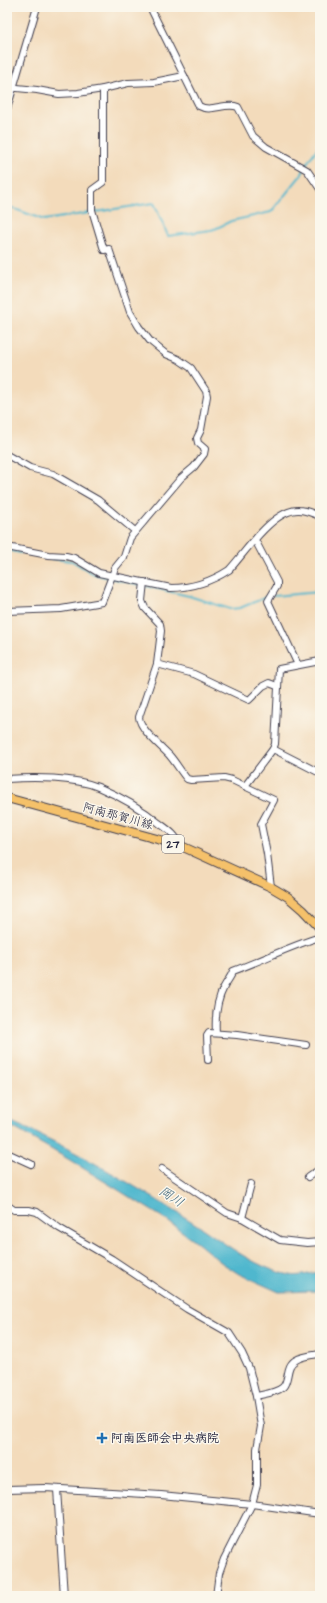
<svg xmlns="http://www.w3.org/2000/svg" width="327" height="1603" font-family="'Architects Daughter','Klee One',sans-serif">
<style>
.water{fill:#50b7ce;stroke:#396c84}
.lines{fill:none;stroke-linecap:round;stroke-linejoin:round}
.stream{stroke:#50b7ce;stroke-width:2}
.minor-casing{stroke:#413e4e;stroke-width:8}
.major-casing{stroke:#413e4e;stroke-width:10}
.minor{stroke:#fff;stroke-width:6}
.major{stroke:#f5c16b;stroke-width:8}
.poi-dot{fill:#1f6fb2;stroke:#fbf7ec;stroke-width:1.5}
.labels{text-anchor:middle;stroke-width:3;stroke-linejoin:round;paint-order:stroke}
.shield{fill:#fbf7ec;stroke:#636270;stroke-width:1}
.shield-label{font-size:11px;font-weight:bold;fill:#22223b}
.street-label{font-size:12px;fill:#22223b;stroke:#fbf7ec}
.poi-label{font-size:12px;font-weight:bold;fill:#22223b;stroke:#fbf7ec;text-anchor:start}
.water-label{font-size:13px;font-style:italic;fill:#345e76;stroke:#fbf7ec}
</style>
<rect width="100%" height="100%" fill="#fbf7ec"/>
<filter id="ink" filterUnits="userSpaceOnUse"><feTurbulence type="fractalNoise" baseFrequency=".025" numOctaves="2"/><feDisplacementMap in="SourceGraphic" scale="8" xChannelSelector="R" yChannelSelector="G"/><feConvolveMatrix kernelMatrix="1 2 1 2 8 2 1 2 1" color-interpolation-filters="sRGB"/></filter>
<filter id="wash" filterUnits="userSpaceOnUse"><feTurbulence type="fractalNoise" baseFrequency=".012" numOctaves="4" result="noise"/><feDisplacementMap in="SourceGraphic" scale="16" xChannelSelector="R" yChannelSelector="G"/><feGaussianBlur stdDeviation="0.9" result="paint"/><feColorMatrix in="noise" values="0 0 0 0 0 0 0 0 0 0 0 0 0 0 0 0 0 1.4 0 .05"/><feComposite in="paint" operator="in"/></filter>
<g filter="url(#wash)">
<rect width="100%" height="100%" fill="#f3dbbb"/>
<path class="water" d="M7,1120C72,1147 131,1184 191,1221C223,1241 252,1267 290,1275C298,1277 311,1273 320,1272V1291L279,1292L239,1274L222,1263L195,1241L162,1217L68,1159L7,1124Z"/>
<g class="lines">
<g class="stream">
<path d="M7,206L44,220L154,203L168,236L211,230L217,228L231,221L271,212L302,174L307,163L320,144"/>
<path d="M7,550L21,553"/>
<path d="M46,558L72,561L92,573L101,576L189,596L230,609L240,608L269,596"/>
<path d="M273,596L320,592"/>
</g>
</g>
</g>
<g filter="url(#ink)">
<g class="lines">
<defs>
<g id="minor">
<path d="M150,7L199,106C211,113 225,102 238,107L253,136L266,147L307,170L320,189"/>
<path d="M7,87L37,90L59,94L78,93L103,89L128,83L154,82L184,76"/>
<path d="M7,109L37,7"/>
<path d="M7,455L30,468L53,474L98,500L135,531"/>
<path d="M255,540L277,582V586L268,601L298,665"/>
<path d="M7,547L48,555L66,556L74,558L99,573L171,588C191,588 212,581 229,570C245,553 273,509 299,510C306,510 314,514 320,516"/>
<path d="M144,582L142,601L145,608L160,624L161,631L157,664L139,717C140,730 162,747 170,756C176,763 181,772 187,779L191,780L224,778L232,780L274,800L261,824L267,854L271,887"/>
<path d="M7,611L61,609L102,602L115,568L124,557L130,538L181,478L194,467L204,454L205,449L198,443L197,438L201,430L207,396L206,391L191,368L178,359L166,354L161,350L150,341L139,327L130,312L109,249L104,250L92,210V190L103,182V89"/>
<path d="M157,664L194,674L249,700L263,686L269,683L277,686"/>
<path d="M273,749L320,773"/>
<path d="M7,779C33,777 74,777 98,787C119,796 142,809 159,823C167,829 177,835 179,845"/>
<path d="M245,786L273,749L275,744L279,669L320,661"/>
<path d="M216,1033C215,1018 216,1002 224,987C227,981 231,977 233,971C263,960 290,946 320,937"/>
<path d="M208,1060L207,1036L209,1033L237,1035L306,1045"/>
<path d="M7,1153L31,1164"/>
<path d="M162,1169L227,1213L242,1218L280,1240L307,1243L320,1242"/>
<path d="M308,1177L320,1169"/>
<path d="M7,1205L14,1210H29L37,1212L59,1228L112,1259L187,1309L229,1333L242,1353L249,1368L256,1396L261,1426L257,1449V1485L252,1504L224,1559L219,1573L216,1596"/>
<path d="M242,1218L251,1184"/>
<path d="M256,1396C265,1394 276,1393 283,1387C290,1379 285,1366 296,1360C302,1356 313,1355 320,1354"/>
<path d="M7,1489L45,1488L161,1495L252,1504L320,1514"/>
<path d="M57,1489L64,1596"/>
</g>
<path id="major" d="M7,798L179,845L271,887L288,897L303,910L320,928"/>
</defs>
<use href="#minor" class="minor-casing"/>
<use href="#major" class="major-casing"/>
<use href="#minor" class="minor"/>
<use href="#major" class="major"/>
</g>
</g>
<path class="poi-dot" d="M100 1432h4v4h4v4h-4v4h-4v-4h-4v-4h4z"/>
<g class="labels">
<rect class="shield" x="162" y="835" width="22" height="18" rx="3"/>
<g class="shield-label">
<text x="173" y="848">27</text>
</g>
<g class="street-label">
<text transform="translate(118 816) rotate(15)" y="4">阿南那賀川線</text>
</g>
<g class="poi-label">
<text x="111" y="1442">阿南医師会中央病院</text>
</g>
<g class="water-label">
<text transform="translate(172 1196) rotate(33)" y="5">岡川</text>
</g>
</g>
<rect width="327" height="1603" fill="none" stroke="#fbf7ec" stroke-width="24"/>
</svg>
